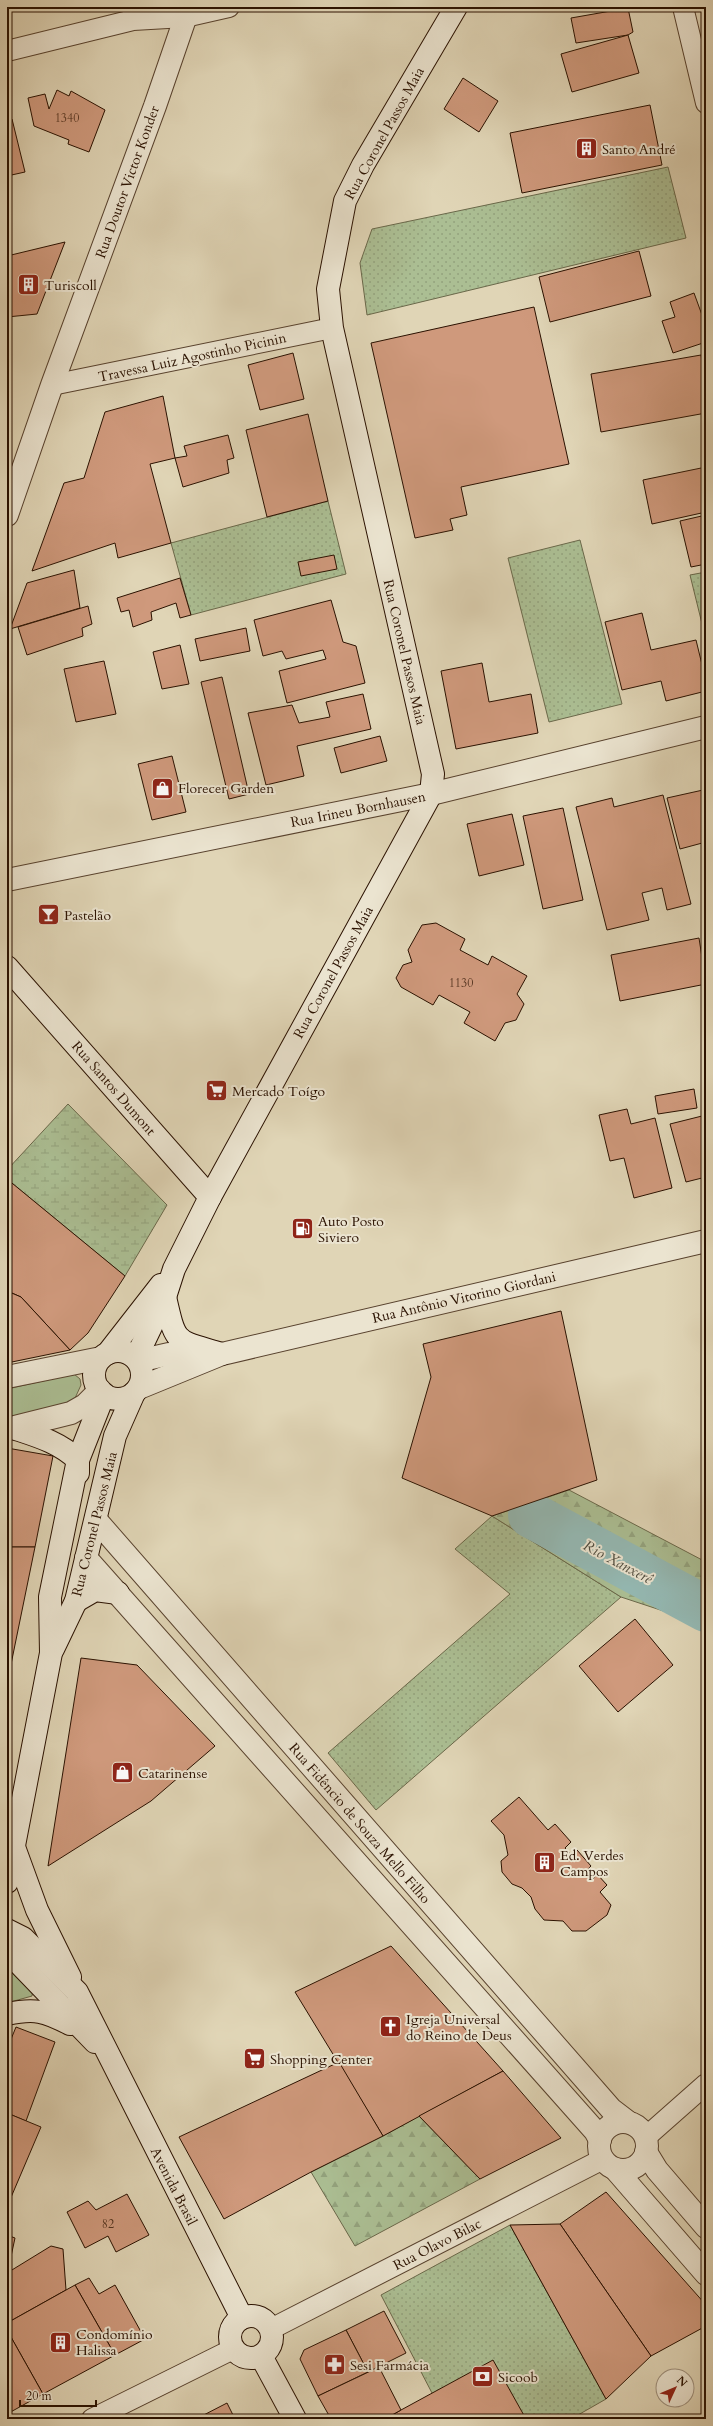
<svg xmlns="http://www.w3.org/2000/svg" width="713" height="2426" font-family="Cardo,serif">
<style>
.grass{fill:url(#grass-dots);stroke:#6a684a}
.forest{fill:url(#forest-firs);stroke:#6a684a}
.wetland{fill:url(#wetland-marsh);stroke:#6a684a}
.green{fill:#abbe93;stroke:#6a684a}
.lines{fill:none;stroke-linecap:round;stroke-linejoin:round}
.river{stroke:#94b8b2;stroke-width:46}
.building{fill:#cf997c;stroke:#2a1100}
.minor-casing{stroke:#58422e;stroke-width:22}
.tertiary-casing{stroke:#58422e;stroke-width:24}
.secondary-casing{stroke:#2a1100;stroke-width:24}
.minor{stroke:#ebe4d0;stroke-width:20}
.tertiary{stroke:#ebe4d0;stroke-width:22}
.secondary{stroke:#ebe4d0;stroke-width:22}
.labels{text-anchor:middle;stroke-width:4;stroke-linejoin:round;paint-order:stroke}
.number-label{font-size:12px;fill:#53331f}
.street-label{font-size:14px;fill:#2a1100;stroke:#ebe4d0}
.poi-label{font-size:14px;fill:#2a1100;stroke:#ebe4d0;text-anchor:start}
.water-label{font-size:15px;font-style:italic;fill:#4f4b3e;stroke:#ebe4d0}
</style>
<defs>
<pattern id="grass-dots" width="8" height="8" patternUnits="userSpaceOnUse"><rect width="8" height="8" fill="#abbe93"/><path d="M2 2h.1M6 6h.1" fill="none" stroke="#93a27d" stroke-width="1.8" stroke-linecap="round"/></pattern>
<pattern id="forest-firs" width="22" height="20" patternUnits="userSpaceOnUse"><rect width="22" height="20" fill="#abbe93"/><path d="M5 1l3.5 6h-7zM16 11l3.5 6h-7z" fill="#93a27d"/></pattern>
<pattern id="wetland-marsh" width="20" height="14" patternUnits="userSpaceOnUse"><rect width="20" height="14" fill="#abbe93"/><path d="M1 5h8M5 5V1M11 12h8M15 12V8" fill="none" stroke="#93a27d"/></pattern>
</defs>
<rect width="100%" height="100%" fill="#e0d5b6"/>
<filter id="stains"><feTurbulence type="fractalNoise" baseFrequency=".005" numOctaves="4"/><feColorMatrix values="0 0 0 0 .2 0 0 0 0 .09 0 0 0 0 .02 0 0 0 .5 -.17"/></filter>
<radialGradient id="worn" r=".72"><stop offset=".6" stop-color="#630" stop-opacity="0"/><stop offset="1" stop-color="#630" stop-opacity=".3"/></radialGradient>
<g class="grass">
<path d="M668,167L686,238L367,315L360,263L372,229Z"/>
<path d="M328,501L346,574L191,615L171,543Z"/>
<path d="M580,540L622,704L549,722L508,558Z"/>
<path d="M706,572V640L690,575Z"/>
<path d="M492,1516L621,1597L376,1810L328,1753L510,1594L455,1549Z"/>
<path d="M510,2225L606,2399L571,2419H526L432,2393L381,2295Z"/>
</g>
<g class="forest">
<path d="M569,1490L706,1562V1625L621,1597L492,1516Z"/>
<path d="M419,2116L480,2179L355,2246L311,2172L383,2136Z"/>
</g>
<path class="wetland" d="M68,1104L167,1205L125,1276L7,1179V1170Z"/>
<g class="green">
<path d="M74,1374L80,1379L81,1385L71,1407L7,1424V1389Z"/>
<path d="M7,1949L34,1980L32,1996L7,2003Z"/>
</g>
<g class="lines">
<path class="river" d="M531,1515L706,1609"/>
</g>
<g class="building">
<path d="M628,8L633,32L628,35L576,43L571,18Z"/>
<path d="M628,35L639,73L572,92L561,54Z"/>
<path d="M463,78L498,101L479,132L444,109Z"/>
<path d="M57,90L69,96L71,91L105,110L89,152L68,144L69,140L34,126L28,98L45,94L49,109Z"/>
<path d="M650,105L662,165L522,193L510,133Z"/>
<path d="M12,119L25,172L7,176V120Z"/>
<path d="M65,242L37,314L7,317V256Z"/>
<path d="M639,251L651,296L550,322L539,277Z"/>
<path d="M694,293L706,326V342L673,353L662,321L675,317L670,302Z"/>
<path d="M534,307L569,464L461,487L467,515L450,519L453,530L415,538L371,343Z"/>
<path d="M293,353L304,399L260,410L248,365Z"/>
<path d="M701,355L706,384V413L601,432L591,374Z"/>
<path d="M163,396L175,458L150,464L171,543L118,558L115,543L32,571L64,483L84,478L105,412Z"/>
<path d="M308,414L328,501L267,517L246,430Z"/>
<path d="M228,435L234,458L227,460L229,473L183,487L175,458L187,456L184,446Z"/>
<path d="M706,467V512L652,524L643,480Z"/>
<path d="M706,515V564L691,567L680,521Z"/>
<path d="M334,555L337,569L301,576L298,562Z"/>
<path d="M74,570L80,608L10,629L27,583Z"/>
<path d="M180,578L191,615L180,618L176,603L151,612L152,620L133,627L129,610L121,612L117,598Z"/>
<path d="M331,600L343,642L356,646L365,683L287,703L279,671L326,659L323,650L286,659L282,651L263,656L254,620Z"/>
<path d="M88,606L92,624L82,628L83,636L27,655L18,627Z"/>
<path d="M642,613L651,650L696,640L706,681V691L666,701L661,681L622,690L605,622Z"/>
<path d="M246,628L250,651L200,661L195,639Z"/>
<path d="M180,645L189,684L162,689L153,652Z"/>
<path d="M104,661L116,714L76,722L64,669Z"/>
<path d="M482,663L489,702L531,694L538,733L456,749L441,671Z"/>
<path d="M222,677L249,794L229,799L201,682Z"/>
<path d="M363,694L371,729L297,746L304,776L266,785L248,713L292,705L299,723L330,717L326,702Z"/>
<path d="M380,736L387,761L341,773L334,748Z"/>
<path d="M172,756L186,812L152,820L138,764Z"/>
<path d="M703,790L706,800V842L680,849L667,798Z"/>
<path d="M663,795L691,904L667,910L662,888L642,893L649,920L607,930L576,807L612,798L614,807Z"/>
<path d="M563,808L583,900L543,909L523,816Z"/>
<path d="M512,814L524,865L479,876L467,824Z"/>
<path d="M436,923L465,939L460,950L488,965L492,956L527,976L517,994L524,1004L516,1020L505,1023L495,1041L464,1023L470,1012L439,995L433,1005L401,987L396,978L403,965L412,962L408,950L422,925Z"/>
<path d="M699,938L706,984L620,1001L611,955Z"/>
<path d="M694,1089L697,1108L658,1114L655,1096Z"/>
<path d="M627,1109L631,1124L655,1118L672,1188L634,1198L624,1158L610,1161L599,1115Z"/>
<path d="M706,1115V1177L686,1182L670,1124Z"/>
<path d="M7,1179L125,1276L88,1333L70,1350L21,1297L7,1291Z"/>
<path d="M7,1291L21,1297L70,1350L7,1363Z"/>
<path d="M561,1311L597,1480L492,1516L402,1478L431,1377L423,1344Z"/>
<path d="M7,1448L53,1456L35,1547H7Z"/>
<path d="M7,1547H35L8,1679H7Z"/>
<path d="M635,1619L673,1665L618,1712L579,1666Z"/>
<path d="M81,1658L137,1665L215,1746L151,1801L48,1866Z"/>
<path d="M519,1797L548,1830L555,1824L571,1842L565,1848L571,1855L577,1850L591,1866L586,1871L593,1879L597,1874L607,1885L600,1892L611,1905L607,1915L586,1931H572L563,1921L544,1920L535,1909L531,1897L522,1888L512,1884L502,1872L501,1861L508,1855L504,1835L491,1821Z"/>
<path d="M391,1946L503,2071L383,2136L295,1992Z"/>
<path d="M16,2027L55,2042L26,2121L7,2113V2049Z"/>
<path d="M339,2062L383,2136L311,2172L224,2219L179,2137Z"/>
<path d="M503,2071L561,2138L480,2179L419,2116Z"/>
<path d="M7,2113L41,2127L12,2195L7,2193Z"/>
<path d="M606,2192L706,2305V2326L651,2356L560,2224Z"/>
<path d="M7,2193L12,2195L7,2207Z"/>
<path d="M127,2194L149,2235L116,2252L108,2236L85,2248L67,2212L88,2201L96,2210Z"/>
<path d="M560,2224L651,2356L606,2399L510,2225Z"/>
<path d="M7,2235L15,2238L7,2275Z"/>
<path d="M51,2246L63,2249L66,2290L7,2323V2273Z"/>
<path d="M89,2278L99,2294L115,2285L145,2339L115,2355L75,2285Z"/>
<path d="M75,2285L115,2355L43,2394L7,2330V2323Z"/>
<path d="M384,2311L406,2353L368,2372L346,2330Z"/>
<path d="M7,2330L43,2394L7,2414Z"/>
<path d="M346,2330L368,2372L318,2396L300,2359L304,2350Z"/>
<path d="M493,2360L526,2419H385L401,2410Z"/>
<path d="M379,2367L401,2410L385,2419H331L318,2396Z"/>
<path d="M227,2403L235,2419H196Z"/>
</g>
<g class="lines">
<defs>
<g id="minor">
<path d="M683,7L706,103"/>
<path d="M7,51L133,20L185,17L229,7"/>
<path d="M52,385L332,328"/>
<path d="M646,2137L706,2084"/>
<path d="M271,2329L603,2159"/>
<path d="M92,2419L233,2349"/>
</g>
<g id="tertiary">
<path d="M7,515L52,385L155,106L189,7"/>
<path d="M7,880L431,794L706,727"/>
<path d="M138,1361L169,1354H212"/>
<path d="M7,1377L101,1358"/>
<path d="M139,1388L222,1354L706,1241"/>
<path d="M7,1429L71,1413L85,1405L100,1390"/>
<path d="M96,1520L611,2109L628,2122"/>
<path d="M86,1558L595,2131L600,2140"/>
<circle cx="623" cy="2146" r="24"/>
<path d="M646,2152L657,2170L706,2227"/>
<path d="M615,2169L706,2274"/>
</g>
<g id="secondary">
<path d="M7,967L210,1197"/>
<path d="M165,1297C176,1346 175,1340 222,1354"/>
<circle cx="118" cy="1375" r="24"/>
<path d="M108,1353L161,1285"/>
<path d="M136,1358L165,1297L174,1269L210,1197L431,794L433,774L332,328L328,289L345,201L363,165L456,7"/>
<path d="M13,1428C37,1436 59,1442 78,1460V1473"/>
<path d="M76,1601L95,1590L118,1593"/>
<path d="M53,1649L76,1601L115,1436L134,1393"/>
<path d="M14,1847L37,1910L70,1977"/>
<path d="M7,1882L51,1653L50,1597L78,1460L104,1394"/>
<path d="M7,1930L23,1938L77,1992L242,2318"/>
<path d="M7,1951L95,2042"/>
<path d="M7,2014C35,2008 45,2011 70,2024"/>
<circle cx="251" cy="2337" r="21"/>
<path d="M261,2356L295,2419"/>
</g>
</defs>
<use href="#minor" class="minor-casing"/>
<use href="#tertiary" class="tertiary-casing"/>
<use href="#secondary" class="secondary-casing"/>
<use href="#minor" class="minor"/>
<use href="#tertiary" class="tertiary"/>
<use href="#secondary" class="secondary"/>
</g>
<defs>
<symbol id="building-square" viewBox="-11 -11 22 22"><rect x="-9" y="-9" width="18" height="18" rx="4" fill="#8f2418" stroke="#ebe4d0"/><path d="M-4-6H4V6H1V3H-1V6H-4ZM-2.5-4.3h1.7v1.8h-1.7ZM.8-4.3h1.7v1.8H.8ZM-2.5-1h1.7V.8h-1.7ZM.8-1h1.7V.8H.8Z" fill="#fff"/></symbol>
<symbol id="shop-square" viewBox="-11 -11 22 22"><rect x="-9" y="-9" width="18" height="18" rx="4" fill="#8f2418" stroke="#ebe4d0"/><path d="M-5-2.5h2.3a2.7 3.5 0 0 1 5.4 0H5L5.5 6h-11ZM-1.5-2.5h3a1.5 2.3 0 0 0-3 0Z" fill="#fff"/></symbol>
<symbol id="bar-square" viewBox="-11 -11 22 22"><rect x="-9" y="-9" width="18" height="18" rx="4" fill="#8f2418" stroke="#ebe4d0"/><path d="M-6-5H6L.8 .8V4.5H3.5V6h-7V4.5H-.8V.8Z" fill="#fff"/></symbol>
<symbol id="supermarket-square" viewBox="-11 -11 22 22"><rect x="-9" y="-9" width="18" height="18" rx="4" fill="#8f2418" stroke="#ebe4d0"/><path d="M-6-5.5h2.5l.6 2H6L4.5 2H-2.5L-4.4-4H-6ZM-1.5 3.2a1.3 1.3 0 1 0 .1 0ZM3 3.2a1.3 1.3 0 1 0 .1 0Z" fill="#fff"/></symbol>
<symbol id="fuel-square" viewBox="-11 -11 22 22"><rect x="-9" y="-9" width="18" height="18" rx="4" fill="#8f2418" stroke="#ebe4d0"/><path d="M-5.5-6h7V0h2V4h1.3V-2.5L3-4.5l.8-.8L6-3V5H2.5V1h-1V6h-7ZM-4.2-4.7v3.2H.2V-4.7Z" fill="#fff"/></symbol>
<symbol id="church-square" viewBox="-11 -11 22 22"><rect x="-9" y="-9" width="18" height="18" rx="4" fill="#8f2418" stroke="#ebe4d0"/><path d="M-1.2-6h2.4v3.5h3.3v2.4h-3.3V6h-2.4V-.1h-3.3v-2.4h3.3Z" fill="#fff"/></symbol>
<symbol id="pharmacy-square" viewBox="-11 -11 22 22"><rect x="-9" y="-9" width="18" height="18" rx="4" fill="#8f2418" stroke="#ebe4d0"/><path d="M-2-6h4v4h4v4h-4v4h-4v-4h-4v-4h4Z" fill="#fff"/></symbol>
<symbol id="bank-square" viewBox="-11 -11 22 22"><rect x="-9" y="-9" width="18" height="18" rx="4" fill="#8f2418" stroke="#ebe4d0"/><path d="M-6-4H6V4H-6ZM0-2.3a2.3 2.3 0 1 0 0 4.6a2.3 2.3 0 1 0 0-4.6Z" fill="#fff"/></symbol>
</defs>
<g fill-rule="evenodd">
<use href="#building-square" x="574" y="136" width="25" height="25"/>
<use href="#building-square" x="16" y="272" width="25" height="25"/>
<use href="#shop-square" x="150" y="776" width="25" height="25"/>
<use href="#bar-square" x="36" y="902" width="25" height="25"/>
<use href="#supermarket-square" x="204" y="1078" width="25" height="25"/>
<use href="#fuel-square" x="290" y="1216" width="25" height="25"/>
<use href="#shop-square" x="110" y="1760" width="25" height="25"/>
<use href="#building-square" x="532" y="1850" width="25" height="25"/>
<use href="#church-square" x="378" y="2014" width="25" height="25"/>
<use href="#supermarket-square" x="242" y="2046" width="25" height="25"/>
<use href="#building-square" x="48" y="2330" width="25" height="25"/>
<use href="#pharmacy-square" x="322" y="2352" width="25" height="25"/>
<use href="#bank-square" x="470" y="2364" width="25" height="25"/>
</g>
<g class="labels">
<g class="number-label">
<text x="67" y="122">1340</text>
<text x="461" y="987">1130</text>
<text x="108" y="2228">82</text>
</g>
<g class="street-label">
<text transform="translate(384 133) rotate(-61)" y="5">Rua Coronel Passos Maia</text>
<text transform="translate(127 182) rotate(-70)" y="5">Rua Doutor Victor Konder</text>
<text transform="translate(192 357) rotate(-12)" y="5">Travessa Luiz Agostinho Picinin</text>
<text transform="translate(405 652) rotate(77)" y="5">Rua Coronel Passos Maia</text>
<text transform="translate(358 809) rotate(-11)" y="5">Rua Irineu Bornhausen</text>
<text transform="translate(333 972) rotate(-61)" y="5">Rua Coronel Passos Maia</text>
<text transform="translate(114 1088) rotate(49)" y="5">Rua Santos Dumont</text>
<text transform="translate(464 1297) rotate(-13)" y="5">Rua Antônio Vitorino Giordani</text>
<text transform="translate(94 1524) rotate(-76)" y="5">Rua Coronel Passos Maia</text>
<text transform="translate(360 1823) rotate(49)" y="5">Rua Fidêncio de Souza Mello Filho</text>
<text transform="translate(174 2186) rotate(63)" y="5">Avenida Brasil</text>
<text transform="translate(437 2244) rotate(-27)" y="5">Rua Olavo Bilac</text>
</g>
<g class="poi-label">
<text x="602" y="154">Santo André</text>
<text x="44" y="290">Turiscoll</text>
<text x="178" y="793">Florecer Garden</text>
<text x="64" y="920">Pastelão</text>
<text x="232" y="1096">Mercado Toígo</text>
<text x="318" y="1226">Auto Posto<tspan x="318" dy="16">Siviero</tspan></text>
<text x="138" y="1778">Catarinense</text>
<text x="560" y="1860">Ed. Verdes<tspan x="560" dy="16">Campos</tspan></text>
<text x="406" y="2024">Igreja Universal<tspan x="406" dy="16">do Reino de Deus</tspan></text>
<text x="270" y="2064">Shopping Center</text>
<text x="76" y="2339">Condomínio<tspan x="76" dy="16">Halissa</tspan></text>
<text x="350" y="2370">Sesi Farmácia</text>
<text x="498" y="2382">Sicoob</text>
</g>
<g class="water-label">
<text transform="translate(618 1562) rotate(28)" y="5">Rio Xanxerê</text>
</g>
</g>
<rect width="713" height="2426" fill="none" stroke="#e0d5b6" stroke-width="24"/>
<rect x="8" y="8" width="697" height="2410" fill="none" stroke="#2a1100" stroke-width="2"/>
<rect x="12" y="12" width="689" height="2402" fill="none" stroke="#2a1100"/>
<g transform="translate(675 2388) rotate(46)"><circle r="19" fill="#ebe4d0" stroke="#9e907d"/>
<path d="M0-3L7 15L0 10L-7 15Z" fill="#8f2418"/>
<text y="-6" font-size="11" font-weight="bold" text-anchor="middle" fill="#2a1100">N</text>
</g>
<path d="M20 2400v6h76v-6" fill="none" stroke="#2a1100" stroke-width="2"/>
<text x="26" y="2400" font-size="12" fill="#2a1100" stroke="#ebe4d0" stroke-width="3" paint-order="stroke">20 m</text>
<rect width="100%" height="100%" filter="url(#stains)"/>
<rect width="100%" height="100%" fill="url(#worn)"/>
</svg>
